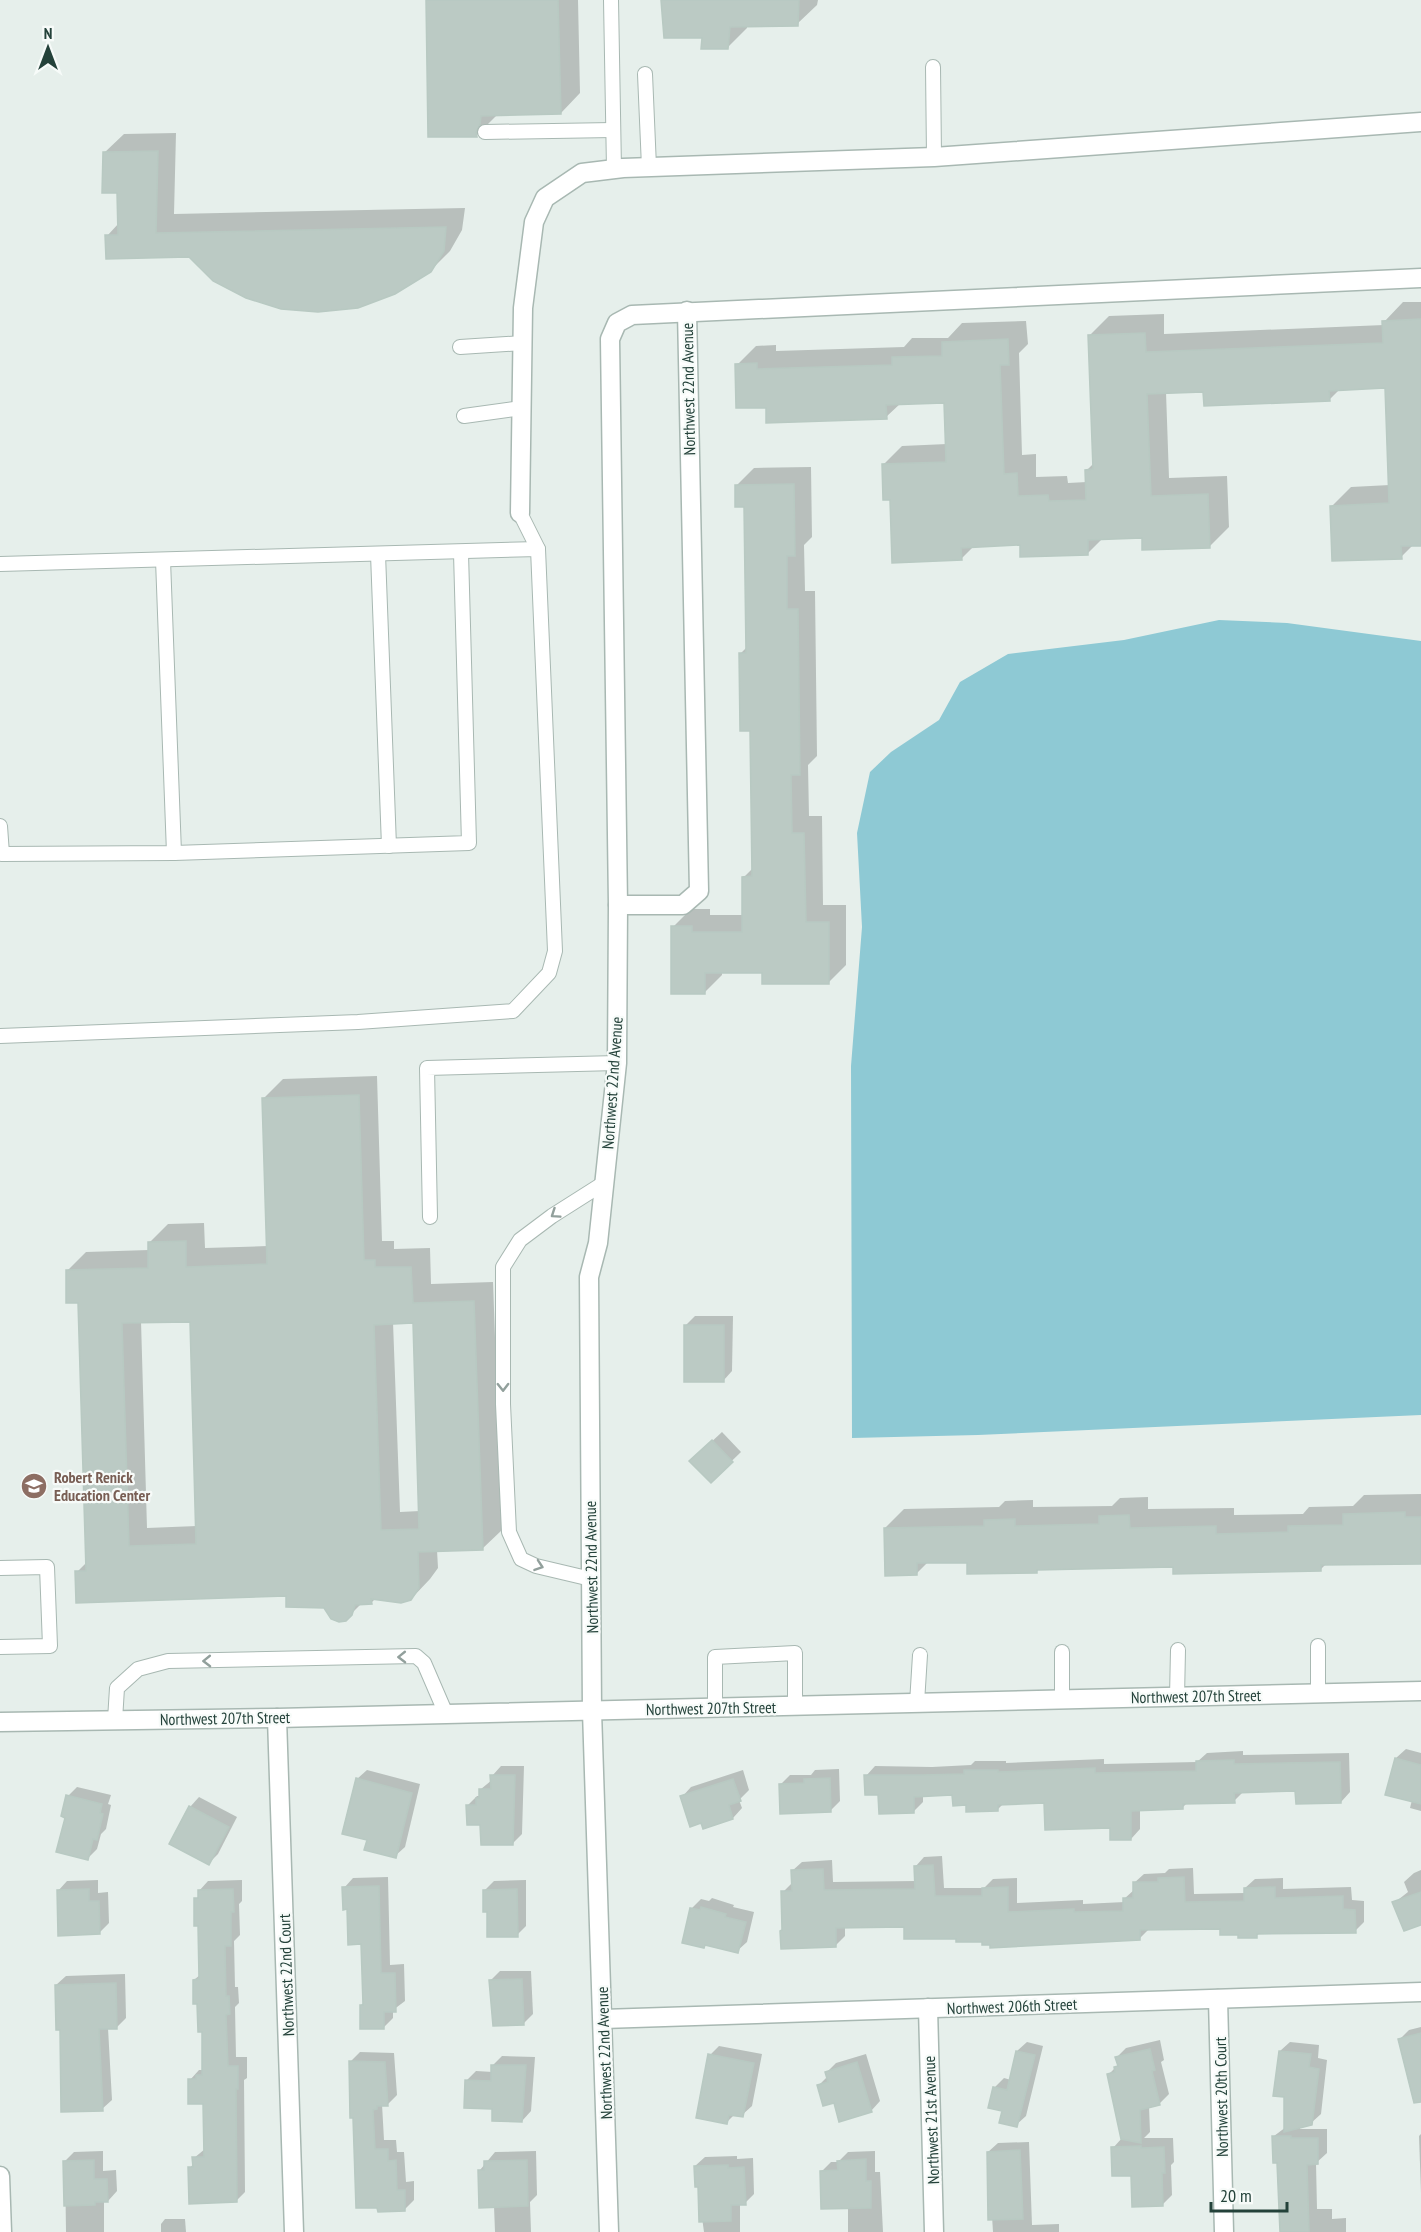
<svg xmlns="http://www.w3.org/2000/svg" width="1421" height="2232" font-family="'PT Sans Narrow',sans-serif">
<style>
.water{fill:#8ec9d4}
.shadow{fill:#0003;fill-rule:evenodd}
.building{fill:#bbcac4;stroke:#b8c9c2;stroke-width:1.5;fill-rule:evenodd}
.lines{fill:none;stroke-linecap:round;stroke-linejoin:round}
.service-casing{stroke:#a8b8b2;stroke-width:16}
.minor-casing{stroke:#a8b8b2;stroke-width:21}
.tertiary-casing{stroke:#a8b8b2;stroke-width:21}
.service{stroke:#fff;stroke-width:14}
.minor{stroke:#fff;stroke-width:18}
.tertiary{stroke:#fff;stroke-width:18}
.oneway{stroke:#92a09c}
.labels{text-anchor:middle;stroke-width:4.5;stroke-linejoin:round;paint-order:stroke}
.street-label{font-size:16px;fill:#24423a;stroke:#f7fbf9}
.education-label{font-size:16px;font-weight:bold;fill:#785e54;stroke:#f7fbf9;text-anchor:start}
</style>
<rect width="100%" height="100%" fill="#e6efeb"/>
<path class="water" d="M1219,620L1287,623L1421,641V1415L978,1435L852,1438L851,1066L862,927L857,833L870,772L891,752L939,720L960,682L1008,654L1124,640Z"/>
<g class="shadow">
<path d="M428,0H578L580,93L561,113L495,114L496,116L477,135H430Z"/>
<path d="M663,0H818L817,5L797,24L747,25V28L728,47L703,37Z"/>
<path d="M176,133L174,214L465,208L462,230L450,251L430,271L190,256L107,236L119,223V192L104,153L124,134Z"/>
<path d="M1403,302H1421V544H1414L1401,557L1332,506L1351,487L1390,485L1386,387L1340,389L1329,400L1205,390L1166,392L1169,478L1227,476L1229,527L1210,546L1143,537L1103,538L1088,553L1021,544L974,546L961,559L891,498L883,465L902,446L947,444L945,401L901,403L886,417L767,406L737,365L756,346L776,345V351L904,347L912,338H948L962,323L1026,321L1028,344L1019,353L1022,455L1036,454V477L1067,476L1068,483L1087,482V470L1094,463L1090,335L1109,316L1164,314V334L1384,325V322Z"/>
<path d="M811,467L812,537L804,545L805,591H815L817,756L808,765L809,816H822L823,905H846V965L828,983L763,972H722V975L704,993L673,927L691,909H710V915H744V877L753,868L751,730L741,653L747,647L745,506L736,486L754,468Z"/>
<path d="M377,1076L382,1241H394V1249L430,1248L431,1284L493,1282L502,1530L482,1549L437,1550L438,1568L430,1579L411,1599L376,1598L371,1603H362L345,1620L325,1606L288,1594L77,1572L87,1562L79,1301L67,1271L86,1252L149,1250V1243L168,1224L204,1223L205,1248L268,1246L264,1098L283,1079ZM191,1320L197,1526L147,1528L141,1321ZM393,1322H414L420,1511L400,1512Z"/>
<path d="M695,1316H733L732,1371L723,1381L686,1325Z"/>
<path d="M722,1432L741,1452L711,1481L691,1461Z"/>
<path d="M1421,1494V1562L1326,1564L1320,1570L1175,1566L1039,1569L1036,1572L968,1561L928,1562L917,1573L885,1528L904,1509L999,1507L1005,1501L1033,1500V1507L1112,1506L1120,1498L1148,1497V1509L1234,1508V1515L1303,1514L1309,1507L1353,1506L1364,1495Z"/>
<path d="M1406,1749L1421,1753V1811L1410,1808L1412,1800L1396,1758Z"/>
<path d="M1243,1751V1755L1349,1753L1350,1792L1341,1802L1297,1789L1244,1791L1234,1801L1187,1803L1182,1808L1140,1809V1829L1131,1839L1112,1826L1045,1801L1004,1803L997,1810L968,1804L954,1794L923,1795V1802L913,1812L880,1793L866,1776L875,1766L932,1767L971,1765L975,1761H1006V1763L1104,1759V1764L1197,1762L1207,1753Z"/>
<path d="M501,1766H524L522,1834L513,1843L482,1824L468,1805L477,1796H481V1789L492,1780V1776Z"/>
<path d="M839,1769L840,1801L830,1811L780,1785L790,1775H811L815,1770Z"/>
<path d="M367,1770L420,1784L405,1847L395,1856L369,1839L357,1779Z"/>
<path d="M743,1770L749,1790L739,1800L742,1808L733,1818L702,1821L682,1797L691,1787Z"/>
<path d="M77,1787L111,1795L108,1804L111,1805L106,1829L101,1834L97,1849L88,1858L67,1817L68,1796Z"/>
<path d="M199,1797L237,1817L218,1854L209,1863L190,1807Z"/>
<path d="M942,1856L944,1888H984L993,1879L1017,1878V1903L1083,1900V1904L1125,1902L1124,1899L1135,1889L1134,1883L1144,1874L1165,1873L1169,1869L1193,1868L1194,1894L1245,1893V1888L1255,1879L1283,1878V1889L1351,1887L1352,1900L1364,1901V1922L1355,1931L1260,1933L1256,1936L1222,1927L1149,1929L1139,1939L984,1940L958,1938L905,1926H845V1936L836,1945L784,1929L783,1892L793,1882L792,1871L802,1862L832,1860L833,1882L916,1881L915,1867L924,1857Z"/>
<path d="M1421,1870V1923L1394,1903L1408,1892L1404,1882L1414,1873Z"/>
<path d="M388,1877L390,1965L404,1964L405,2001L393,2010V2018L384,2027L361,2005L365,2002L362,1943L348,1908L344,1888L353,1878Z"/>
<path d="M98,1880V1893L108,1892L109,1923L99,1933L58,1891L67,1881Z"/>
<path d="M242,1880V1901L239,1904L240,1935L234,1941L235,1987H238L239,2003L235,2007L236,2057H247V2078L244,2080L245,2192L236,2201L190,2168L194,2163V2158L205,2149L204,2102L190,2080L199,2070H204V2030L194,1980L201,1974L200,1924L196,1899L199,1896V1891L208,1881Z"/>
<path d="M526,1880V1926L517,1935L488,1910L485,1890L494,1881Z"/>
<path d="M712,1898L734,1905L733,1907L754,1912L747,1942L737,1951L706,1944L703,1947L692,1908L701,1899L709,1901Z"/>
<path d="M500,1971H531L533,2014L523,2024L490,1981Z"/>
<path d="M125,1974L126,2018L117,2027L108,2028L112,2100L102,2109L61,2029L56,1985L66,1976Z"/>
<path d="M1421,2027V2095L1399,2040L1409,2030Z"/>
<path d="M1160,2040L1164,2060L1161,2062L1169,2094L1159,2104L1149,2106L1150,2132L1144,2138H1173L1174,2162L1171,2165L1172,2195L1162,2205L1132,2174L1113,2148L1122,2138L1108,2075L1119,2064L1117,2057L1126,2048Z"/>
<path d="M1027,2042L1043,2046L1026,2116L1016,2125L1004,2110L994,2088L1004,2078L1011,2080L1017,2051Z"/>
<path d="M1290,2042L1319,2045L1318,2058L1327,2060L1321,2114L1311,2123L1300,2126V2129H1327V2153L1316,2163L1317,2209H1332V2219L1346,2218V2232H1281L1278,2161L1274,2136L1286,2127V2096L1280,2051Z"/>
<path d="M719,2046L762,2054L752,2106L742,2115L735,2114L727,2122L710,2055Z"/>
<path d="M360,2052L394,2053L397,2095L388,2104H382L384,2140H396L397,2152H404L406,2182L414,2181V2200L405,2209L379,2211L350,2062Z"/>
<path d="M866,2054L880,2101L871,2111L835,2101L818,2086L828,2076L827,2072L836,2063Z"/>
<path d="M502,2056L535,2057L531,2111L522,2121L493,2107L466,2081L476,2071L493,2072V2065Z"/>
<path d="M1421,2134V2193L1419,2136Z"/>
<path d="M1029,2142L1032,2225L1059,2224V2232H993L988,2152L998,2143Z"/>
<path d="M103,2151V2171L116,2170L117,2191L108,2201H104V2232H66L65,2161L74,2152Z"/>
<path d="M536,2151L537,2195L530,2202L531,2232H495L494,2206L480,2170L495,2152Z"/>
<path d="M875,2151V2172H880L883,2232H848V2207L821,2172L831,2162H838L848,2152Z"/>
<path d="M737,2156V2159L753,2158L754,2194L745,2203H740V2232H704L695,2166L705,2157Z"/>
<path d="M165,2219H185L186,2232H161V2224Z"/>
</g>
<g class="building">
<path d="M426,0H558L561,114L481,116L480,124L476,132L477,137H428Z"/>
<path d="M661,0H799L798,26L730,27L728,49H701L702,38H664Z"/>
<path d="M158,151L156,233L446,227L444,251L431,272L395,294L358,308L318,312L281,309L246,298L213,281L189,257L106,259L105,235H118L117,193H102L103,152Z"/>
<path d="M1421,319V546H1401L1402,559L1332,561L1330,506L1389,503L1385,388L1329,391L1330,401L1204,406L1203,392L1147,394L1151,496L1208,494L1210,548L1142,550V538L1088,540V555L1020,557V545L961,548L962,560L892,563L890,500H883L882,464L946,462L944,403L886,405L887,419L766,423V408H736L735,364L757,363V369L892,365V357L942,356V342L1008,339L1009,365H1000L1004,474L1017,473L1018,496L1048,495L1049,501L1086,500L1085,470L1093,469L1088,335L1145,333L1146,352L1383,343L1382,321Z"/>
<path d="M794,484L795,556H787V609H798L800,775H791L792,833H804L806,922H829V984H762V973H705V994H671V926H692V932H742V877L752,876L750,731H740L739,653H746L744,507H735V485Z"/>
<path d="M359,1095L364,1260H375V1267H411L413,1303L474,1301L483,1550L418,1552L419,1588L411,1600L401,1603L371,1599L372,1604L355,1605L352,1615L346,1621L339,1622L331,1619L324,1608L286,1607V1596L76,1603L75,1571H86L78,1303H66V1270L148,1268V1242L186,1241V1267L267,1264L262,1098ZM190,1322L196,1544L129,1546L122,1323ZM413,1323L419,1529L381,1530L374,1325Z"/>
<rect x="684" y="1325" width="40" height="57"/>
<path d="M712,1440L733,1462L711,1483L689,1461Z"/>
<path d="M1405,1512V1517H1421V1564L1321,1565V1571L1173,1574V1567L1037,1570V1573L967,1574V1563H917V1575L885,1576L884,1528L984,1526V1520L1015,1519V1526L1099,1524V1516L1129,1515L1130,1528L1216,1526V1534L1288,1532V1526L1343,1525V1514Z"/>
<path d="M1395,1758L1421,1765V1804L1385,1795Z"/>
<path d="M1234,1760V1764L1340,1762L1341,1803L1296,1804L1295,1791L1234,1793L1235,1803L1183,1804V1809L1131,1811V1840H1110V1828L1045,1830L1044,1803L998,1805V1811L966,1812V1805L953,1806L952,1795L914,1797V1813L879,1814L878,1795H865L864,1775H922L964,1774V1770H998V1772L1095,1768V1773L1196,1771V1761Z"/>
<path d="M490,1775H515L513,1845H481L480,1825H467L466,1805H476V1798H479V1789H491Z"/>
<path d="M356,1778L412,1793L396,1858L364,1850L367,1840L342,1834Z"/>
<path d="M830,1778L831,1812L780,1814L779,1784L804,1783V1779Z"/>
<path d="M733,1779L741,1801L729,1805L733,1819L703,1829L701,1823L690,1827L680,1796Z"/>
<path d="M66,1795L102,1804L100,1813L103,1814L97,1840L93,1839L88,1860L56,1852L65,1818L61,1816Z"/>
<path d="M189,1806L229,1827L209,1865L169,1844Z"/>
<path d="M933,1865L935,1896H982V1888L1008,1887V1912L1074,1909V1912L1123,1911V1898H1133V1882H1158V1878L1184,1877L1185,1902L1244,1901V1888L1275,1887V1898L1343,1896V1909L1355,1910L1356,1933L1257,1934V1938H1238V1935H1220V1929L1140,1930V1940L990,1948V1945H982V1942H956V1939H904V1927L836,1928V1947L781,1949L780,1931L782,1930L781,1891H792L791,1870L823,1869L824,1890L915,1889L914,1866Z"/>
<path d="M379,1886L381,1973H395L396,2012H384V2029H360V2005H363L361,1944L348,1945L347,1909L343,1910L342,1887Z"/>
<path d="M89,1889V1901H99L100,1934L58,1936L57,1890Z"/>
<path d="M233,1889L234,1912H231V1946H225L226,1996H229L230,2014L226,2015L228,2066H238V2089H236L237,2202L189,2204L188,2167H193L192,2157H204L203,2104H188V2079H196V2075H202V2032H198L197,2004H193V1980L199,1979L198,1926H194V1898H198V1890Z"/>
<path d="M517,1889L518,1937H487V1912H483V1890Z"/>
<path d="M1421,1892V1925L1404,1931L1392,1902Z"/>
<path d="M701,1907L726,1914L725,1917L746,1922L738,1953L705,1945L704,1948L682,1943L690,1908L700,1910Z"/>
<path d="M522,1979L524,2025L493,2026L489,1980Z"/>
<path d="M116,1983L117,2029H99L103,2111L61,2112L60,2030H56L55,1985Z"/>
<path d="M1421,2033V2102L1414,2103L1398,2039Z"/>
<path d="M1150,2049L1155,2070L1152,2071L1160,2105L1140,2110L1141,2143L1121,2139L1107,2074L1115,2072L1114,2067L1118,2066L1115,2057Z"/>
<path d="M1016,2051L1035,2055L1017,2127L999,2123L1002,2111L988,2108L993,2087L1007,2090Z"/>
<path d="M1279,2051L1311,2054L1309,2067L1319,2069L1312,2125L1284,2132V2097L1273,2096Z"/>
<path d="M708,2054L754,2063L743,2117L729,2115L727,2124L696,2118Z"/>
<path d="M349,2061L385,2062L388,2106H377V2109L373,2110L375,2149H388V2161L396,2160L397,2190H405V2211L378,2212L377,2208H356L353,2118H350Z"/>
<path d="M857,2062L872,2112L839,2122L834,2103L823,2106L817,2085L828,2082L825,2072Z"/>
<path d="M491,2065H526L522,2122L492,2121V2109L464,2108L465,2080L491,2081Z"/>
<path d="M1272,2136H1291V2138H1318V2164L1307,2165L1309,2232H1280L1277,2163H1273Z"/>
<path d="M1141,2146V2148L1164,2147L1165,2173H1162L1163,2206L1132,2207L1131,2176H1112L1111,2147Z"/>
<path d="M1020,2150L1023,2219L988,2220L987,2152Z"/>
<path d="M866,2159V2181H871V2208L821,2209L820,2171L838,2170L837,2161Z"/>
<path d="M94,2160V2179H107L108,2202H95V2205L64,2206L63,2161Z"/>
<path d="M527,2160L528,2206L479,2208L478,2170H484V2161Z"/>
<path d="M728,2165V2168L744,2167L746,2205H731V2221L699,2222L698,2187H695L694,2166Z"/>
</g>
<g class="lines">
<defs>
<g id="service">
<path d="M611,0L614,169"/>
<path d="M933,67L934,157"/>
<path d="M645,74L649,167"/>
<path d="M485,132L613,130"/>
<path d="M460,347L523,343"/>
<path d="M464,416L522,408"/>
<path d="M520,513L538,549"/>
<path d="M378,554L389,846"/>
<path d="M0,564L538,549L555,951L549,973L513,1011L358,1022L0,1036"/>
<path d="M0,826L2,854L174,853L163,560"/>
<path d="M174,853L469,843L461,553"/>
<path d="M430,1217L427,1068L617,1063"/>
<path d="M0,1568L47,1567L50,1646L0,1647"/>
<path d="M591,1579L536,1566L521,1559L509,1532L503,1404V1267L520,1240L552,1216L604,1183"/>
<path d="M1318,1646V1693"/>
<path d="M1062,1652V1700"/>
<path d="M1177,1697L1178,1650"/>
<path d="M917,1703L920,1655"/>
<path d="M715,1708V1657L795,1653V1706"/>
<path d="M115,1720L117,1688L138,1669L168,1661L416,1656L424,1663L446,1714"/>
</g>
<g id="minor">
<path d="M520,513L523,308L534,222L545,198L582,173L623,168L934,157L1421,122"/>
<path d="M618,905H683L699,891L687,311"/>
<path d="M277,1718L294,2232"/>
<path d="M1218,1999L1224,2232"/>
<path d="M928,2008L934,2232"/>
<path d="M603,2019L1421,1992"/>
<path d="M0,2176L2,2232"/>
<path d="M609,2232L592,1711L589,1277L598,1243L617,1063L618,905L610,339L617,323L632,315L1421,278"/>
</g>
<path id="tertiary" d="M0,1722L277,1718L1421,1691"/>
</defs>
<use href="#service" class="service-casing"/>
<use href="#minor" class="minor-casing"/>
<use href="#tertiary" class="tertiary-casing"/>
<use href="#service" class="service"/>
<use href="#minor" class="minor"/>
<use href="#tertiary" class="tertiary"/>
</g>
<defs><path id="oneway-chevron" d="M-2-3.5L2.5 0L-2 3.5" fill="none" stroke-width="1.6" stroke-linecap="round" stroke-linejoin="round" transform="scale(1.5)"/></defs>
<g class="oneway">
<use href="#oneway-chevron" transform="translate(555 1214) rotate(146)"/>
<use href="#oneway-chevron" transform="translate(503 1387) rotate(89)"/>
<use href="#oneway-chevron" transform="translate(539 1566) rotate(19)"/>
<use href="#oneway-chevron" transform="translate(402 1657) rotate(179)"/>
<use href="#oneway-chevron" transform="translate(207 1661) rotate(179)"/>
</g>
<defs>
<symbol id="school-disc" viewBox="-11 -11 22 22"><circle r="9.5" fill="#8d6e63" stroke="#f7fbf9"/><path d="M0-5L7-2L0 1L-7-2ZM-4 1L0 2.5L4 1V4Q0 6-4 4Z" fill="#fff"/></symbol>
</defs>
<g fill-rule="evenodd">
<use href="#school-disc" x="19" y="1471" width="30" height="30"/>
</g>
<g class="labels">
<g class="street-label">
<text transform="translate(688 389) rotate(-91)" y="6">Northwest 22nd Avenue</text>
<text transform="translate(612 1083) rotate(-86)" y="6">Northwest 22nd Avenue</text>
<text transform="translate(591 1567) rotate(-91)" y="6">Northwest 22nd Avenue</text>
<text transform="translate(1196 1696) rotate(-1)" y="6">Northwest 207th Street</text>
<text transform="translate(711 1708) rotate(-1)" y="6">Northwest 207th Street</text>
<text transform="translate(225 1718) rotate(-1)" y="6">Northwest 207th Street</text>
<text transform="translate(286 1975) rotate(-92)" y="6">Northwest 22nd Court</text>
<text transform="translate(1012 2006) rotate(-2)" y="6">Northwest 206th Street</text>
<text transform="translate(604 2053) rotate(-92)" y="6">Northwest 22nd Avenue</text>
<text transform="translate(1221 2097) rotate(-91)" y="6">Northwest 20th Court</text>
<text transform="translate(931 2120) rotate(-92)" y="6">Northwest 21st Avenue</text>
</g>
<g class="education-label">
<text x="54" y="1483">Robert Renick<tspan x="54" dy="18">Education Center</tspan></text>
</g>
</g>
<g transform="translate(48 48)" stroke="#f7fbf9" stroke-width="4.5" paint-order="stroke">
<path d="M0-4.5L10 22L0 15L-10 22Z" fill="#24423a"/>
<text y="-9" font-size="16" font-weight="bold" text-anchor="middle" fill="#24423a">N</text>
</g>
<path d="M1211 2202v9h76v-9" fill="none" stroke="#24423a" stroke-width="3"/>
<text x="1220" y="2202" font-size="18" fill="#24423a" stroke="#f7fbf9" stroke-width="4.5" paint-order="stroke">20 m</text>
</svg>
